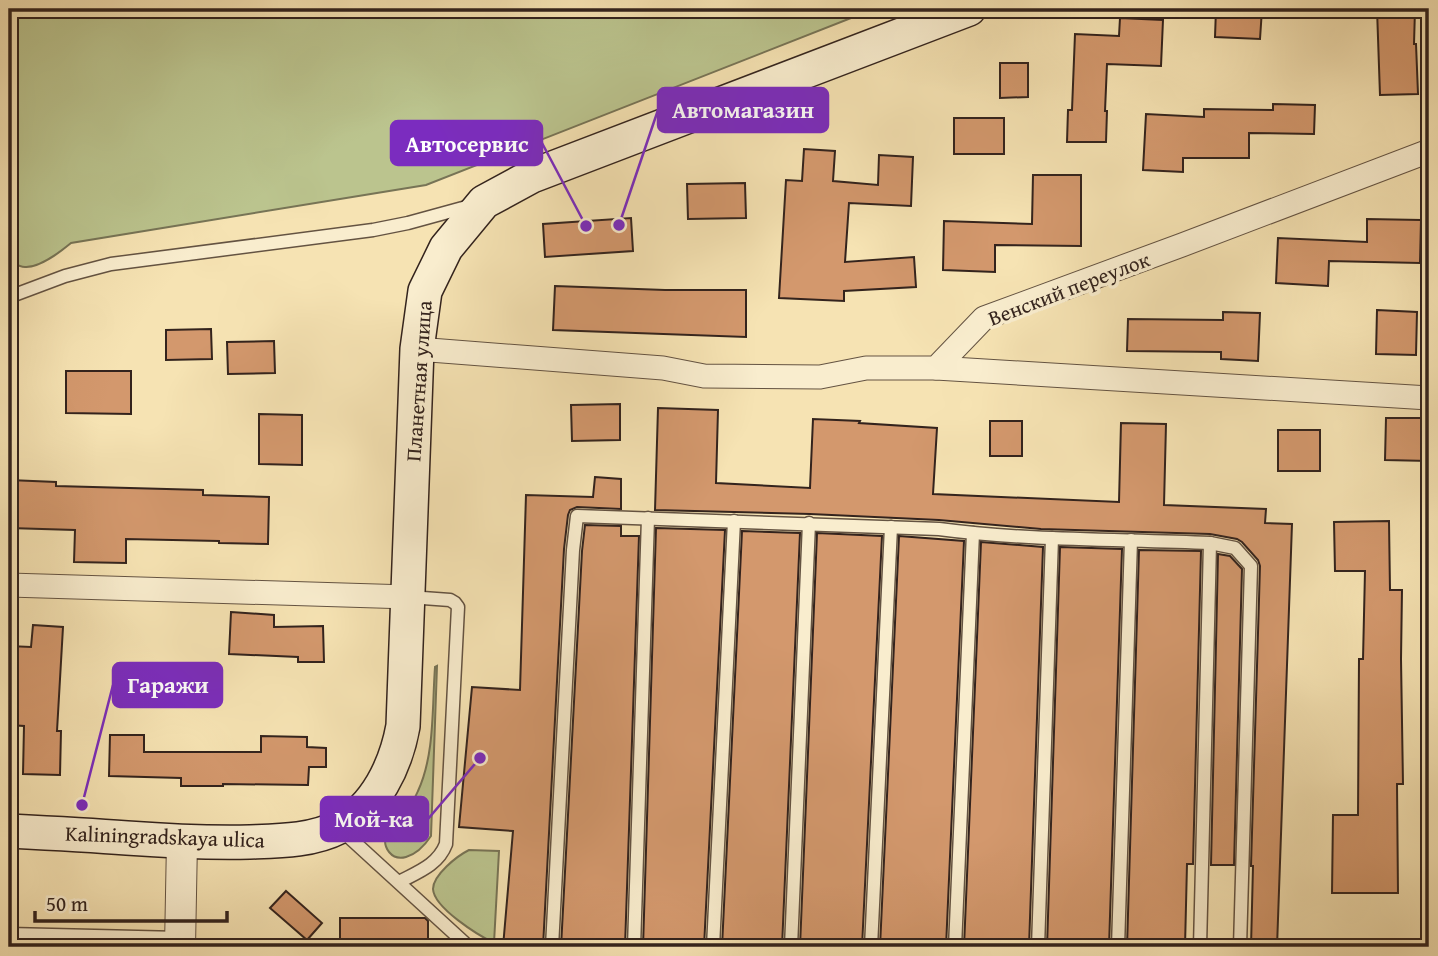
<svg xmlns="http://www.w3.org/2000/svg" width="1438" height="956" font-family="'Gentium Book Plus',serif">
<style>
.green{fill:#bbc48e;stroke:#777456;stroke-width:2}
.building{fill:#d3986d;stroke:#33231d;stroke-width:2}
.lines{fill:none;stroke-linecap:round;stroke-linejoin:round}
.service-casing{stroke:#645342;stroke-width:15}
.minor-casing{stroke:#645342;stroke-width:25}
.tertiary-casing{stroke:#645342;stroke-width:32}
.secondary-casing{stroke:#33231d;stroke-width:36}
.service{stroke:#f9edce;stroke-width:12}
.minor{stroke:#f9edce;stroke-width:23}
.tertiary{stroke:#f9edce;stroke-width:30}
.secondary{stroke:#f9edce;stroke-width:33}
.labels{text-anchor:middle;stroke-width:7;stroke-linejoin:round;paint-order:stroke}
.street-label{font-size:21px;fill:#33231d;stroke:#f9edce}
.leader{fill:none;stroke:#7b2cbf;stroke-width:2.5}
.callout-dot{fill:#7b2cbf;stroke:#f9edce;stroke-width:2.5}
.callout{fill:#7b2cbf;stroke:#7b2cbf;stroke-width:2.5}
.callout-label{font-size:23px;text-anchor:middle;font-weight:bold;fill:#fff}
</style>
<rect width="100%" height="100%" fill="#f6e3b3"/>
<filter id="stains"><feTurbulence type="fractalNoise" baseFrequency=".00286" numOctaves="4"/><feColorMatrix values="0 0 0 0 .2 0 0 0 0 .09 0 0 0 0 .02 0 0 0 .5 -.17"/></filter>
<radialGradient id="worn" r=".72"><stop offset=".6" stop-color="#630" stop-opacity="0"/><stop offset="1" stop-color="#630" stop-opacity=".3"/></radialGradient>
<g class="green">
<path d="M9,9H874L426,185L71,243C60,252 40,268 25,267C20,267 13,263 9,261Z"/>
<path d="M437,666L431,836C425,845 417,854 406,857C392,861 382,848 386,834C388,828 395,823 400,818C407,809 414,801 418,791C435,754 432,707 435,667Z"/>
<path d="M469,850L499,851L494,943C478,935 434,908 433,889C433,875 457,856 469,850Z"/>
</g>
<g class="building">
<path d="M1216,9H1262L1260,39L1215,37Z"/>
<path d="M1377,9H1415L1414,44H1416L1418,94L1380,95Z"/>
<path d="M1120,18L1163,20L1161,66L1107,64L1105,111H1107L1106,142H1067L1068,110H1072L1075,34L1119,36Z"/>
<path d="M1000,63H1028V97L1000,98Z"/>
<path d="M1273,104L1315,105L1314,134L1249,133V158H1183V172L1143,170L1146,114L1204,117V109L1273,110Z"/>
<rect x="954" y="118" width="50" height="36"/>
<path d="M804,149L835,151L833,181L878,185L879,155L913,157L911,206L849,203L845,262L914,257L916,287L844,291V301L779,298L786,180L802,181Z"/>
<path d="M1033,175H1081V246L995,245V272L943,270L944,221L1032,224Z"/>
<path d="M745,183L746,218L688,219L687,184Z"/>
<path d="M631,218L633,251L545,257L543,224Z"/>
<path d="M1367,219L1421,220L1420,263L1329,261L1328,286L1276,283L1278,238L1367,242Z"/>
<path d="M555,286L665,290H746V337L553,330Z"/>
<path d="M1377,310L1417,312L1416,355L1376,354Z"/>
<path d="M1223,312L1260,313L1258,361L1221,359V352L1127,351L1128,319L1223,320Z"/>
<path d="M211,329L212,359L166,360V330Z"/>
<path d="M274,341L275,373L228,374L227,342Z"/>
<path d="M66,371H131V414L66,413Z"/>
<path d="M620,404V440L572,441L571,405Z"/>
<path d="M658,408L718,410L716,483L810,488L813,419L860,421L859,423L937,428L933,494L1119,502L1121,423L1166,424L1164,505L1266,509L1265,523L1292,524L1277,947H1251L1253,866H1251L1260,566L1258,560L1242,542L1237,539L1210,534L1041,529L939,520L810,514L655,510Z"/>
<path d="M259,414L302,415V465L259,464Z"/>
<path d="M1386,418H1429V461L1385,460Z"/>
<rect x="990" y="421" width="32" height="35"/>
<rect x="1278" y="430" width="42" height="41"/>
<path d="M595,477L621,479V509L577,507L570,510L568,515L564,549L543,947H503L513,831L459,827L472,687L520,690L526,495L593,497Z"/>
<path d="M9,480L56,482V486L203,490V495L269,497L268,544L219,543V541L126,539V563L74,562L75,530L9,528Z"/>
<path d="M1389,521L1390,590H1402L1401,659L1403,784H1397L1398,893H1332L1333,815H1358L1359,659H1363L1365,571H1335L1334,522Z"/>
<path d="M585,525L621,526V536H639L625,947H561L582,551Z"/>
<path d="M656,528L725,530L704,947H643Z"/>
<path d="M742,531L800,533L782,947H722Z"/>
<path d="M817,533L882,536L862,947H800Z"/>
<path d="M899,536L964,541L946,947H880Z"/>
<path d="M981,542L1043,547L1029,947H964Z"/>
<path d="M1060,547L1122,549L1109,947H1047Z"/>
<path d="M1139,550L1201,551L1193,864H1187L1185,947H1127Z"/>
<path d="M1218,554L1230,556L1242,569L1234,865H1211Z"/>
<path d="M231,612L274,615V627L323,626L324,662H298V657L229,654Z"/>
<path d="M33,625L63,627L57,731H61L60,775L23,774L24,726L9,725V646L31,647Z"/>
<path d="M110,735H144V752H261V736L307,737V747L326,748V767H309L308,785L223,784V786H181V778L109,776Z"/>
<path d="M286,891L322,923L307,940L270,908Z"/>
<path d="M340,918H425L428,921V947H340Z"/>
</g>
<g class="lines">
<defs>
<g id="service">
<path d="M9,297L65,276L111,264L373,230L408,223L470,206"/>
<path d="M339,828L469,947"/>
<path d="M399,882C418,872 438,865 446,844L458,607L455,603L450,600L409,597"/>
<path d="M9,934L180,938"/>
<path d="M552,947L573,550L577,516L939,529C1029,541 1120,539 1210,543L1235,548L1251,566L1240,947"/>
<path d="M634,947L648,518"/>
<path d="M713,947L734,521"/>
<path d="M791,947L809,523"/>
<path d="M871,947L891,527"/>
<path d="M955,947L973,533"/>
<path d="M1038,947L1052,538"/>
<path d="M1118,947L1131,540"/>
<path d="M1200,947L1210,543"/>
</g>
<g id="minor">
<path d="M417,349L663,368L704,376L820,377L866,368H936L984,318L1182,245L1429,151"/>
<path d="M936,368L1429,398"/>
<path d="M9,585L409,597"/>
</g>
<path id="tertiary" d="M180,947L182,841"/>
<path id="secondary" d="M9,831C48,833 87,835 127,838C168,841 208,843 250,842C279,841 312,841 339,827C376,808 396,765 403,726L417,349L425,291L446,248L484,202L532,176L969,9"/>
</defs>
<use href="#service" class="service-casing"/>
<use href="#minor" class="minor-casing"/>
<use href="#tertiary" class="tertiary-casing"/>
<use href="#secondary" class="secondary-casing"/>
<use href="#service" class="service"/>
<use href="#minor" class="minor"/>
<use href="#tertiary" class="tertiary"/>
<use href="#secondary" class="secondary"/>
</g>
<g class="labels">
<g class="street-label">
<text transform="translate(1069 289) rotate(-21)" y="7">Венский переулок</text>
<text transform="translate(419 381) rotate(-86)" y="7">Планетная улица</text>
<text transform="translate(165 837) rotate(2)" y="7">Kaliningradskaya ulica</text>
</g>
</g>
<path class="leader" d="M619 225L658 110M586 226L542 143M82 805L113 685M480 758L428 819"/>
<g class="callout-dot">
<circle cx="619" cy="225" r="7"/>
<circle cx="586" cy="226" r="7"/>
<circle cx="82" cy="805" r="7"/>
<circle cx="480" cy="758" r="7"/>
</g>
<g class="callout">
<rect x="658" y="88" width="170" height="44" rx="7"/>
<rect x="391" y="121" width="151" height="44" rx="7"/>
<rect x="113" y="663" width="109" height="44" rx="7"/>
<rect x="321" y="797" width="107" height="44" rx="7"/>
</g>
<g class="callout-label">
<text x="743" y="118">Автомагазин</text>
<text x="467" y="152">Автосервис</text>
<text x="168" y="693">Гаражи</text>
<text x="374" y="827">Мой-ка</text>
</g>
<rect width="1438" height="956" fill="none" stroke="#f6e3b3" stroke-width="35"/>
<rect x="10" y="10" width="1417" height="935" fill="none" stroke="#33231d" stroke-width="3.5"/>
<rect x="18" y="18" width="1403" height="921" fill="none" stroke="#33231d" stroke-width="2"/>
<path d="M35 911v10h192v-10" fill="none" stroke="#33231d" stroke-width="3.5"/>
<text x="46" y="911" font-size="21" fill="#33231d" stroke="#f9edce" stroke-width="5" paint-order="stroke">50 m</text>
<rect width="100%" height="100%" filter="url(#stains)"/>
<rect width="100%" height="100%" fill="url(#worn)"/>
</svg>
